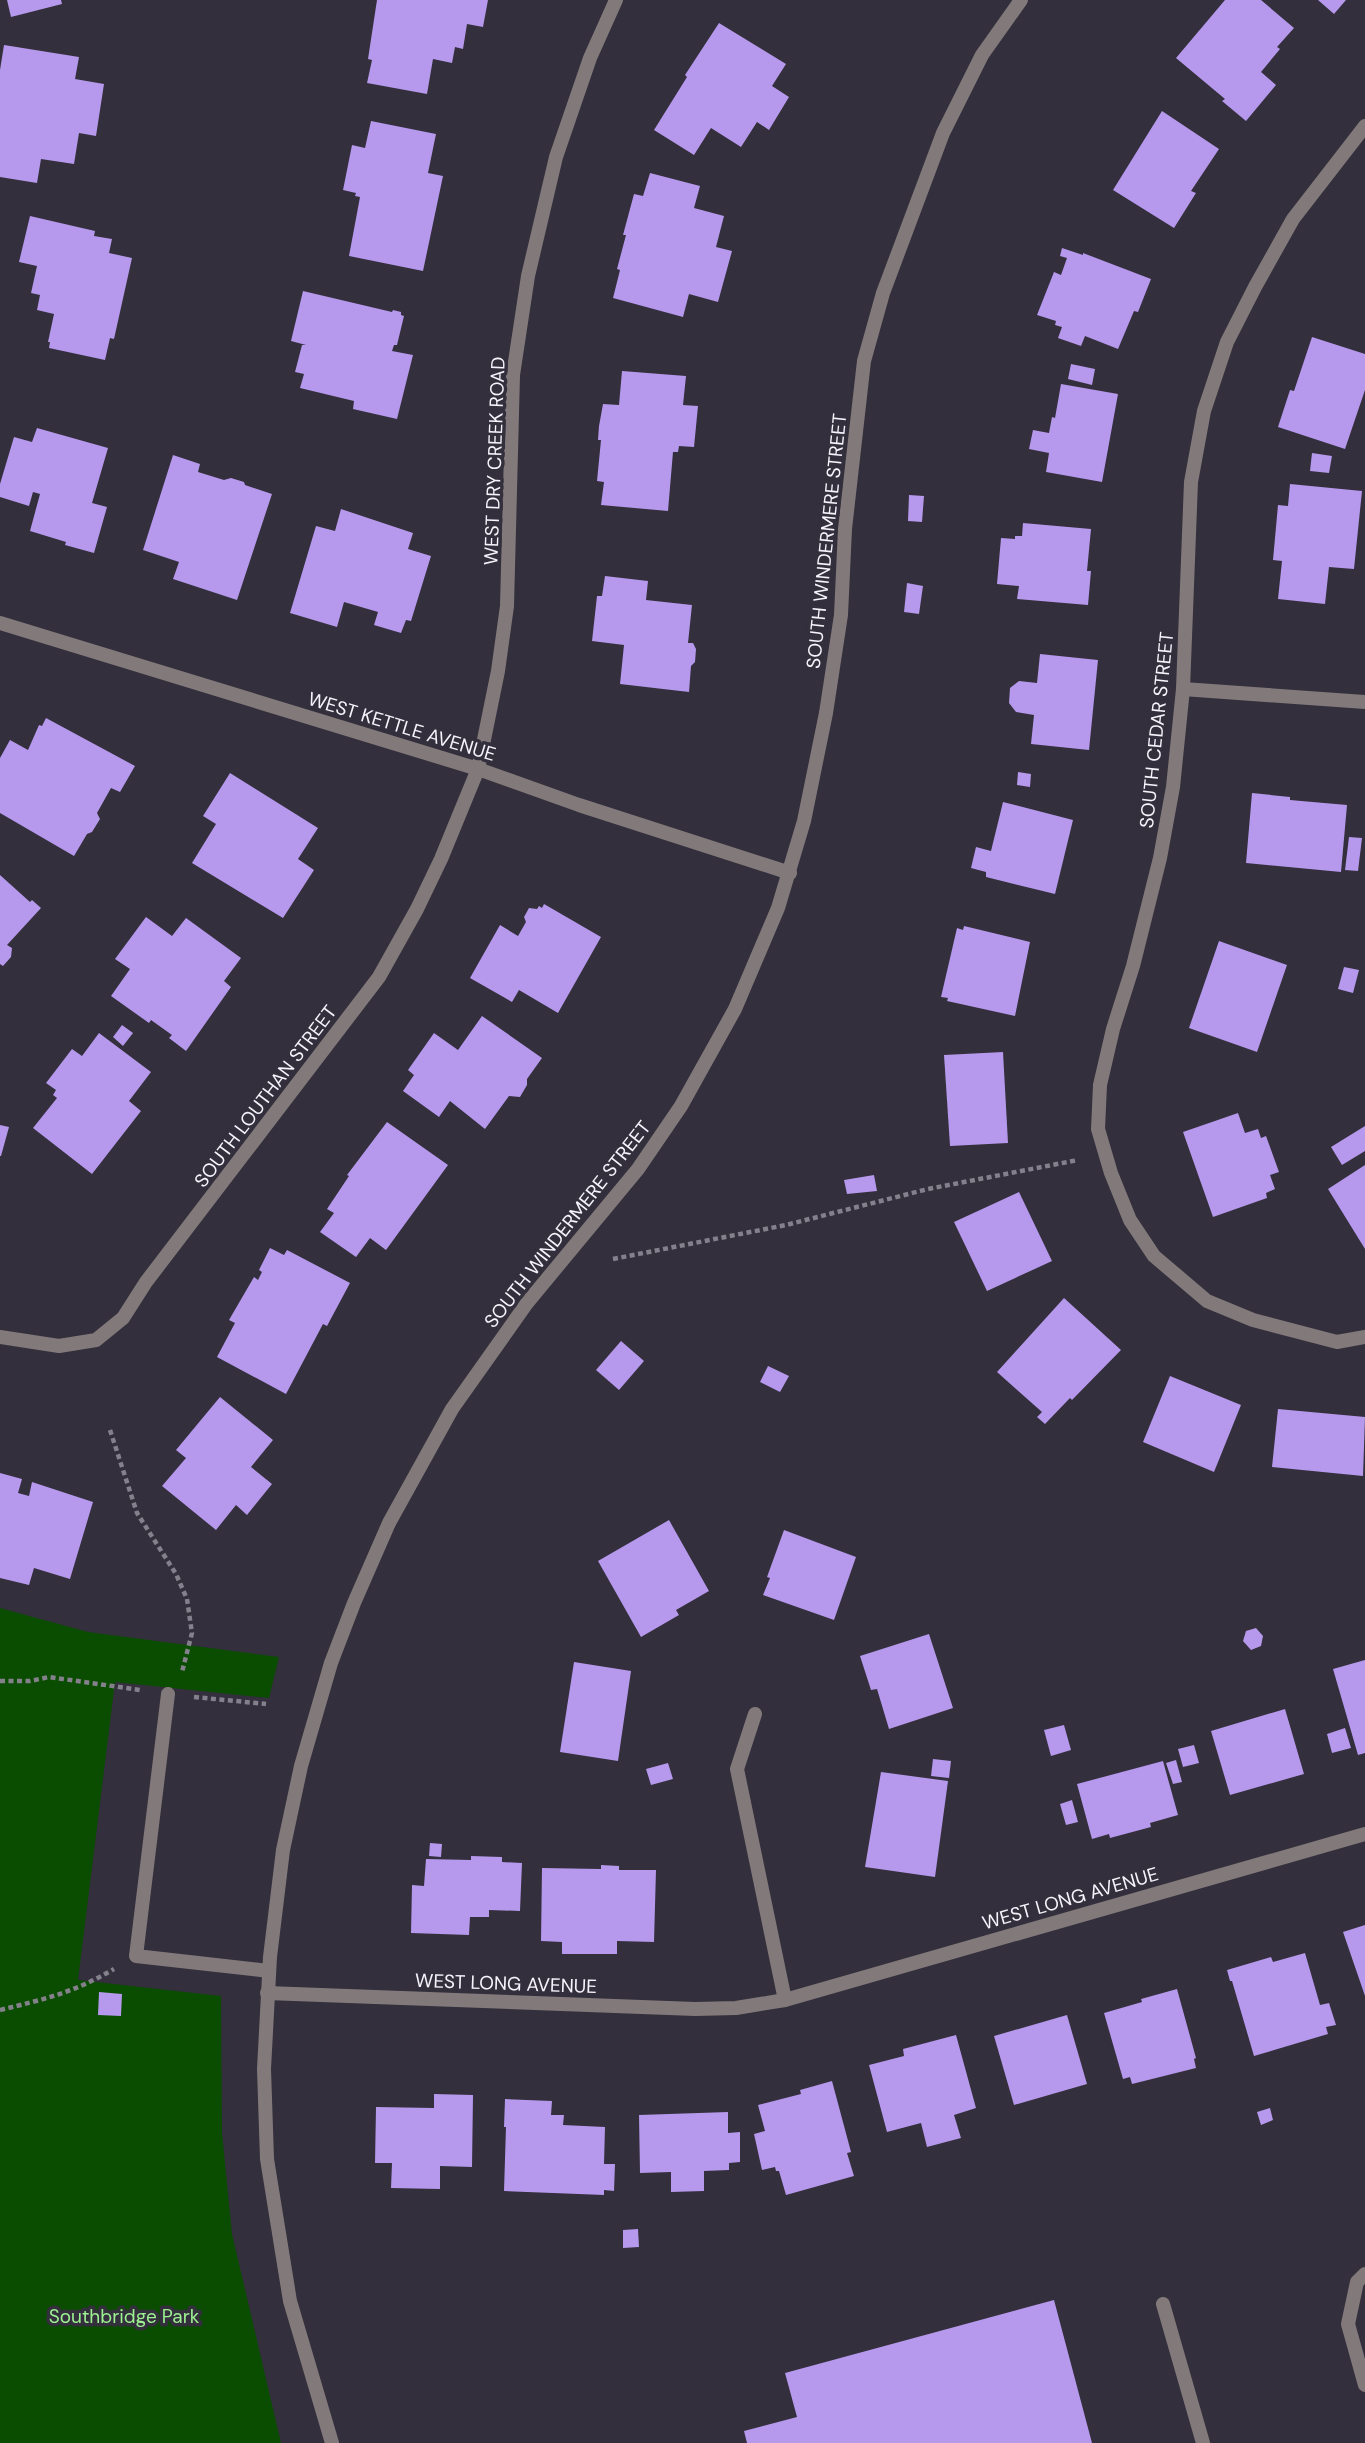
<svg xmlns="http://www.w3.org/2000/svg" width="1365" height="2443" font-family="'DM Sans',sans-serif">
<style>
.green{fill:#0a4d01}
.building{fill:#b699ec}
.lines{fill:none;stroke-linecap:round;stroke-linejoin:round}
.path{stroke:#84818c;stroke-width:4.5;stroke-dasharray:5 3.5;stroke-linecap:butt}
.service{stroke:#827a7a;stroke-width:14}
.minor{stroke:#827a7a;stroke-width:14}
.labels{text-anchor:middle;stroke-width:7;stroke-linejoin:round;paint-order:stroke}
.street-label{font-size:19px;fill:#f5f3fb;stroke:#332f3c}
.park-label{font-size:19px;fill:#9df191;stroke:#332f3c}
</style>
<rect width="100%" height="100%" fill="#332f3c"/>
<path class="green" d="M0,1608L88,1632L279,1657L269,1698L115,1682L78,1980L221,1996L222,2133L232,2234L281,2443H0Z"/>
<g class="building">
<path d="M7,0H61L62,4L11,17Z"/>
<path d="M377,0H488L483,27L467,24L463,49L455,47L452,63L433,59L427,94L367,83L372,60L368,59Z"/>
<path d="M1225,0H1261L1294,28L1277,47L1280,49L1261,72L1276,85L1246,121L1222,101L1225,99L1176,58Z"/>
<path d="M1318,0H1346L1334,14Z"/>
<path d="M719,23L786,64L772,86L789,97L769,130L757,122L741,147L711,128L694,155L654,130L687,77L685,75Z"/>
<path d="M4,45L79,57L75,79L104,84L96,136L79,133L74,164L41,159L37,183L0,177V70Z"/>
<path d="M1162,111L1219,149L1191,191L1196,193L1174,228L1113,190Z"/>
<path d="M371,121L436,134L428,173L443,176L423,271L349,256L360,197L355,196L356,193L343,190L352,145L365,148Z"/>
<path d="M650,173L700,186L694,208L724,216L716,247L732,251L718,302L689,294L683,317L613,298L620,270L617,269L626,235H623L634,194L643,196Z"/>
<path d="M30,216L95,231L94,236L112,239L109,253L132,258L114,339L110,338L105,360L49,348L50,342H48L54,314L37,310L40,295L31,293L37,266L19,262Z"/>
<path d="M1062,248L1083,255V253L1151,279L1138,312L1134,311L1118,349L1085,336L1081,346L1058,338L1062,327L1055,325L1056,321L1037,315L1054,272L1061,275L1067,258L1060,256Z"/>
<path d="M303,291L392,312L393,310L401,312V315L404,316L397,345H394L392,351L413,355L397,419L353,409L354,401L300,388L304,374L295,372L302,345H306L291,341Z"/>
<path d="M1312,337L1365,354V390L1345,449L1278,427L1290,390L1294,391Z"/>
<path d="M1071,364L1095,369L1092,385L1068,379Z"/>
<path d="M622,371L686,376L683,405L698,406L694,447L679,446L678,452H673L668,511L601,505L604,482L597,481L601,440H598L599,426L603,404L619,405Z"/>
<path d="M1061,384L1118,394L1102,482L1046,472L1049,453L1029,449L1033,430L1049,433L1052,417L1055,418Z"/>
<path d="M37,428L108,448L92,503L107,507L94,553L65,545L66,542L30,531L40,494L33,492L29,506L0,497V484L14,437L32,442Z"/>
<path d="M1312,453L1332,456L1329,473L1310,471Z"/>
<path d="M173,455L200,464L198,472L224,480L231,478L244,482L245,485L272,494L237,600L173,579L179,562L143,550Z"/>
<path d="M1290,484L1362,491L1354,569L1329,567L1325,604L1278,599L1282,561L1273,560L1278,505L1288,506Z"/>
<path d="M909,495L924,496L922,522L908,521Z"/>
<path d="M341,509L413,533L408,549L431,556L411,621L406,620L401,633L374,625L378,612L344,602L337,627L290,613L316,526L335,531Z"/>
<path d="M1023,523L1091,529L1087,571H1091L1088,605L1017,599L1019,586L997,584L1001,538L1015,539V536H1022Z"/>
<path d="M605,576L648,581L646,600L692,605L688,643H693L696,649L695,662L691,666L689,692L620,684L624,645L592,641L597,596H602Z"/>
<path d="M907,583L923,586L919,614L904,612Z"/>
<path d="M1040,654L1098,660L1089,750L1031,744L1034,715L1016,712L1009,703L1010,688L1019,681L1037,683Z"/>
<path d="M46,718L135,766L120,792L111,788L97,813L100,819L92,832L87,834L74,856L0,813V758L10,740L28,750L39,725L42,726Z"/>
<path d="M1018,772L1031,774L1030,787L1017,785Z"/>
<path d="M230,773L318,828L298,859L314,870L283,918L192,863L216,824L203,816Z"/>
<path d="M1252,793L1290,797V800L1347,805L1341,872L1246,863Z"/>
<path d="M1003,802L1073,820L1055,894L986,877V872L971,868L976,847L991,851Z"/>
<path d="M1349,837L1362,838L1358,871L1345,870Z"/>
<path d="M0,875L30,902L32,900L41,908L7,945L12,948L11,957L3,966L0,964Z"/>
<path d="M544,904L601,937L558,1013L519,990L512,1002L470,978L500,925L518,936L526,922L524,917L529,908L537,909L539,906L542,908Z"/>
<path d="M146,917L172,936L186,918L241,958L224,981L231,987L186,1051L169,1038L172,1035L151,1020L149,1023L111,996L130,969L115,959Z"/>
<path d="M964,926L1030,942L1015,1016L947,1001L948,998L941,997L957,928L963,930Z"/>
<path d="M1219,941L1287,965L1257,1052L1189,1028Z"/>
<path d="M1344,967L1359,970L1353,993L1338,989Z"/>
<path d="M482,1016L542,1058L527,1079V1085L520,1097L509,1096L485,1129L450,1101L439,1117L403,1091L414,1075L408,1070L434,1033L458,1050Z"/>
<path d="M122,1025L133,1033L123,1046L113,1037Z"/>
<path d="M99,1033L151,1072L129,1101L141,1111L92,1174L33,1128L57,1098L53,1095L56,1090L46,1083L72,1049L82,1056Z"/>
<path d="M1003,1052L1008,1143L950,1146L944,1055Z"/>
<path d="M1238,1113L1245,1133L1258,1129L1261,1138L1266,1136L1279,1172L1270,1175L1275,1189L1266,1193L1267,1198L1213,1217L1183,1132Z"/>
<path d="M387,1122L448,1165L386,1250L370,1238L356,1257L320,1232L334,1213L327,1209L349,1176L347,1175Z"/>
<path d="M0,1125L9,1127L1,1156H0Z"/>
<path d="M1365,1126V1151L1342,1165L1331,1147Z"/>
<path d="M1365,1165V1249L1328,1189Z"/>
<path d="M874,1175L877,1191L847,1194L844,1180Z"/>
<path d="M1019,1192L1052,1261L987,1291L954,1222Z"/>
<path d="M270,1248L284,1255L287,1250L350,1283L327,1326L323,1324L286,1394L217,1357L235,1323L229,1320L254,1277L258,1280L262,1272L259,1270Z"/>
<path d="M1064,1298L1121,1350L1072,1400L1070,1398L1045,1424L1037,1417L1042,1412L997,1372Z"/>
<path d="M621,1341L644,1361L619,1390L596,1370Z"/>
<path d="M768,1366L789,1376L780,1392L760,1382Z"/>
<path d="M1170,1376L1241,1405L1214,1472L1143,1442Z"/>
<path d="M220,1397L273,1440L251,1467L272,1484L247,1515L236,1505L216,1530L162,1486L186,1458L176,1450Z"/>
<path d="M1278,1409L1365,1417L1363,1476L1272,1467Z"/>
<path d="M0,1473L22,1479L18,1493L29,1496L32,1482L93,1502L70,1579L34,1568L29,1585L0,1578Z"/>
<path d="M669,1520L709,1591L676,1610L679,1615L641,1637L598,1561Z"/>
<path d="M784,1530L856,1557L834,1620L763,1595L770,1578L767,1577Z"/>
<path d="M1256,1628L1263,1636L1261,1646L1251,1650L1243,1641L1246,1631Z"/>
<path d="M929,1634L953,1708L889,1729L877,1689L871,1690L860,1656Z"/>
<path d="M1365,1660V1753L1358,1755L1333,1669Z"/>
<path d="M574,1662L631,1671L618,1761L560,1752Z"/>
<path d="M1285,1709L1304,1774L1230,1795L1211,1731Z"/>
<path d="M1064,1725L1071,1750L1051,1756L1044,1730Z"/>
<path d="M1345,1728L1351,1748L1332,1753L1327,1734Z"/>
<path d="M1194,1745L1199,1763L1183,1767L1178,1749Z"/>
<path d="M933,1759L951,1761L949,1778L931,1776Z"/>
<path d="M1176,1760L1182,1782L1173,1784L1166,1763Z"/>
<path d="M1163,1761L1178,1815L1150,1823L1151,1827L1110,1838L1109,1834L1092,1839L1077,1784Z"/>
<path d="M668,1763L673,1779L651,1785L646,1769Z"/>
<path d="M881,1772L948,1781L935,1877L865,1867Z"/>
<path d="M1072,1800L1078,1822L1066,1825L1060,1804Z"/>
<path d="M430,1843L442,1844L441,1857L429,1856Z"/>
<path d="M471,1856L502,1857V1862L522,1863L520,1911L489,1910V1917H470L469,1935L411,1933L412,1885L424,1886L426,1859L471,1860Z"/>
<path d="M601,1865L619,1866V1870H656L654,1942L617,1941V1954H562V1942L541,1941L542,1868L601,1869Z"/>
<path d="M1365,1925V1996L1343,1932Z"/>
<path d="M1305,1953L1320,2005L1329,2003L1336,2025L1326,2027L1328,2034L1254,2056L1232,1981H1230L1227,1970L1271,1957L1273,1962Z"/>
<path d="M1177,1989L1196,2058L1194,2059L1196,2068L1132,2084L1130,2077L1123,2079L1104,2013L1142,2002L1141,1999Z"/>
<path d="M99,1992L122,1994L121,2016L98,2015Z"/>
<path d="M1067,2015L1087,2084L1014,2105L994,2036Z"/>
<path d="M956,2035L976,2108L954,2115L961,2138L927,2147L921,2123L887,2132L869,2065L904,2056L903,2049Z"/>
<path d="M832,2081L851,2152L847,2153L854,2176L786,2195L779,2171H776L775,2167L762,2170L754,2134L765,2131L758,2105L801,2094L800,2090Z"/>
<path d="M434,2094L473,2095L472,2167L440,2166V2189L391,2188L392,2163H375L376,2107L434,2108Z"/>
<path d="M505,2099L552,2101L551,2115H564L563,2125L605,2127L604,2164H615L614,2191L604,2190V2195L504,2191L506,2127H504Z"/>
<path d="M1270,2108L1273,2120L1261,2125L1257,2112Z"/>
<path d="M728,2112V2133L740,2132V2162L729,2163V2170L704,2171V2191L671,2192V2172L640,2173L639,2115Z"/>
<path d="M638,2229L639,2247L623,2248V2230Z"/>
<path d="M1054,2300L1092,2443H747L744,2431L797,2417L785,2373Z"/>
</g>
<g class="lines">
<g class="path">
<path d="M613,1259L786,1225L928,1189L1078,1160"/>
<path d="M110,1430L137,1513L176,1574L187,1599L192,1633L182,1672"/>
<path d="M0,1681H30L49,1677L140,1690"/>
<path d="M194,1697L266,1704"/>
<path d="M0,2010C45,1999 73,1993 114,1969"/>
</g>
<g class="service">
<path d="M168,1694L136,1956L269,1971"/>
<path d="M1365,2274L1357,2282L1348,2324L1365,2385"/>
<path d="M1163,2304L1203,2443"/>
</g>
<g class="minor">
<path d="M1365,126L1293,219L1255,287L1227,342L1204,411L1191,482L1183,689L1173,787L1160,858L1133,966L1113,1029L1100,1085L1098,1129L1111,1173L1130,1220L1154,1256L1207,1301L1253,1320L1337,1342L1365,1337"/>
<path d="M0,623L478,769L579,805L790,873"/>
<path d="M1183,689L1365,702"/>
<path d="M0,1337L59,1346L96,1340L123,1318L146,1282L379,977L417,909L441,859L478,769L498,671L507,606L513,375L528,276L556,157L590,58L616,0"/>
<path d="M755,1714L737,1769L785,2000"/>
<path d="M267,1993L695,2009L736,2008L785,2000L1365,1834"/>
<path d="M332,2443L290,2301L267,2159L264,2069L270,1957L283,1850L301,1766L331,1663L354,1603L389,1523L452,1409L527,1303L638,1169L681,1106L735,1009L778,908L804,821L826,713L841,615L845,529L864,361L883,293L943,133L982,55L1021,0"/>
</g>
</g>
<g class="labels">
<g class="street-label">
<text transform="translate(494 461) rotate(-88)" y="7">WEST DRY CREEK ROAD</text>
<text transform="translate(826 541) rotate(-84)" y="7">SOUTH WINDERMERE STREET</text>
<text transform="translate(402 726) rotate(17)" y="7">WEST KETTLE AVENUE</text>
<text transform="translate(1156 730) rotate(-84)" y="7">SOUTH CEDAR STREET</text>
<text transform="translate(265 1096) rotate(-53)" y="7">SOUTH LOUTHAN STREET</text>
<text transform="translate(567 1224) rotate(-52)" y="7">SOUTH WINDERMERE STREET</text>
<text transform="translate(1070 1898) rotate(-16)" y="7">WEST LONG AVENUE</text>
<text transform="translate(506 1983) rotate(2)" y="7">WEST LONG AVENUE</text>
</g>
<g class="park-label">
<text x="124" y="2323">Southbridge Park</text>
</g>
</g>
</svg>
